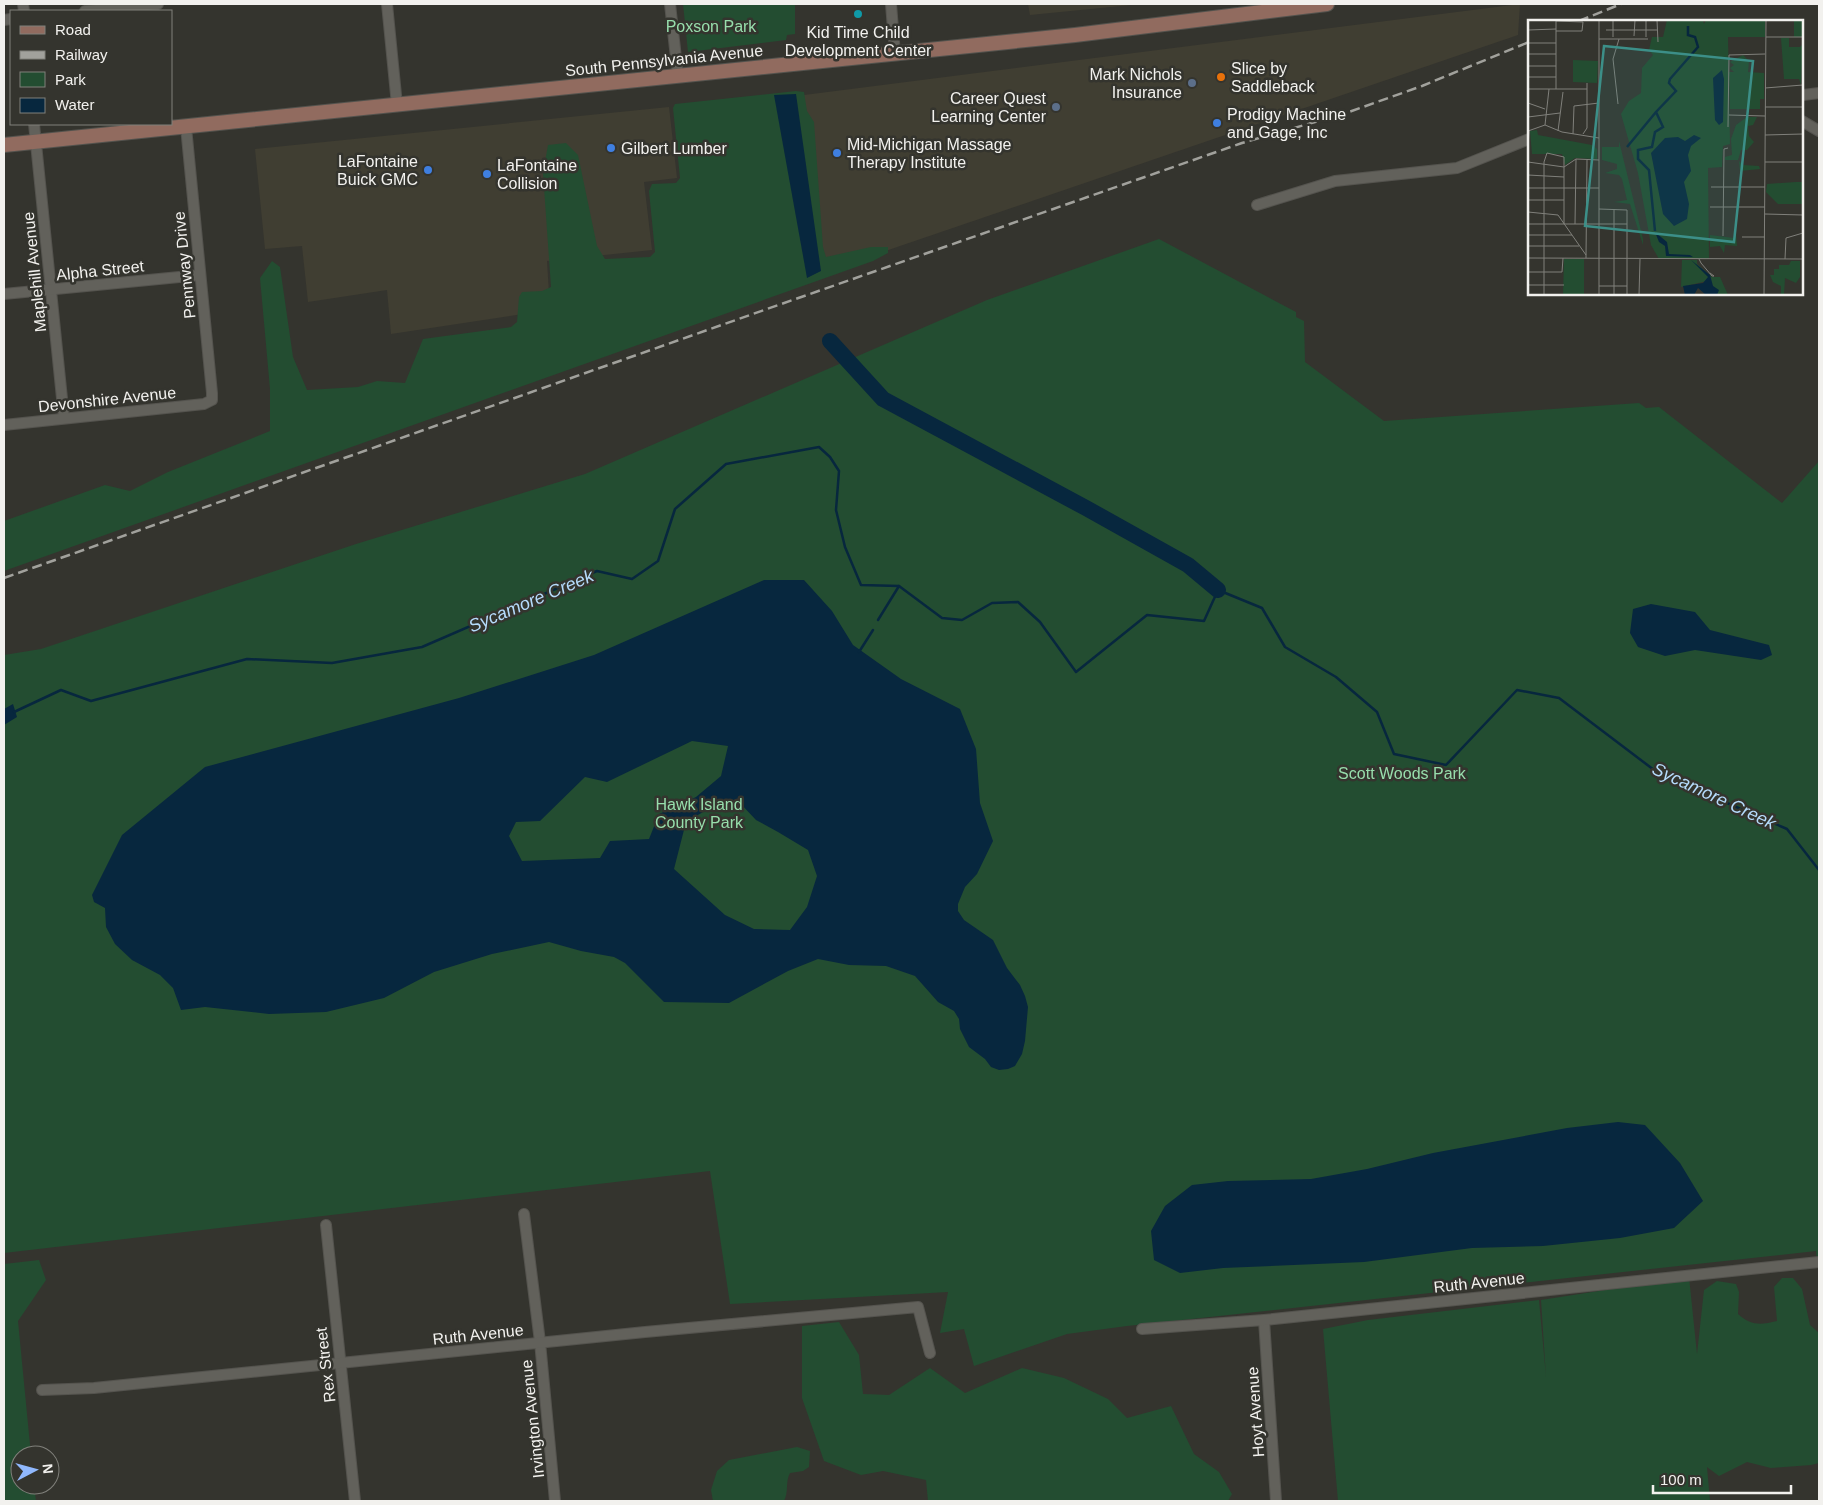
<svg xmlns="http://www.w3.org/2000/svg" width="1823" height="1505" font-family="Arial,sans-serif">
<style>
.built{fill:#403e32}
.green{fill:#234d31}
.water{fill:#07273e;fill-rule:evenodd}
.lines{fill:none;stroke-linecap:round;stroke-linejoin:round}
.stream{stroke:#07273e;stroke-width:2.5}
.river{stroke:#07273e;stroke-width:16}
.minor-casing{stroke:#54534e;stroke-width:12}
.secondary-casing{stroke:#54534e;stroke-width:16}
.minor{stroke:#62615b;stroke-width:10}
.secondary{stroke:#916b5f;stroke-width:14}
.rail{stroke:#a1a19c;stroke-width:2.5;stroke-dasharray:10 5;stroke-linecap:butt}
.culture-dot{fill:#0f9aa8;stroke:#34342e;stroke-width:2}
.food-dot{fill:#e8710a;stroke:#34342e;stroke-width:2}
.service-dot{fill:#5c6f8a;stroke:#34342e;stroke-width:2}
.shop-dot{fill:#3f7fe0;stroke:#34342e;stroke-width:2}
.labels{text-anchor:middle;stroke-width:5;stroke-linejoin:round;paint-order:stroke}
.park-label{font-size:16px;fill:#97deac;stroke:#34342e}
.poi-label{font-size:16px;fill:#f2f1ee;stroke:#34342e;text-anchor:start}
.street-label{font-size:16px;fill:#f2f1ee;stroke:#34342e}
.water-label{font-size:18px;font-style:italic;fill:#b5dbfb;stroke:#34342e}
.inset-river{fill:none;stroke:#07273e;stroke-width:2.5}
.inset-road{fill:none;stroke:#80807b;stroke-width:1}
.view{fill:#3c8f88;fill-opacity:0.15;stroke:#3c8f88;stroke-width:2.5}
.inset-edge{fill:none;stroke:#f2f1ee;stroke-width:2.5}
</style>
<rect width="100%" height="100%" fill="#34342e"/>
<g class="built">
<path d="M1028,4H1141L1030,15Z"/>
<path d="M1520,4L1518,35L818,274L765,100Z"/>
<path d="M669,107L677,178L644,182L652,250L547,261L550,310L391,334L387,290L308,302L302,246L265,249L255,149Z"/>
</g>
<g class="green">
<path d="M683,4H795V34L787,35L786,40L688,52Z"/>
<path d="M796,91L804,92L807,111L814,122L823,247L826,257L871,247H888V253L873,261L4,571V521L105,485L130,491L168,472L270,431V389L260,278L272,261L280,267L293,357L307,390L358,387L377,381L405,383L423,339L511,327L517,322L519,297L522,292L542,291L551,287L543,173L548,145L566,143L578,155L597,246L605,259L650,257L655,252L649,191L652,184L676,183L680,178L673,108L675,104Z"/>
<path d="M1159,239L1296,312V317L1304,321L1305,362L1384,421L1639,403L1646,408L1659,407L1782,503L1819,461V1262H1817L1816,1251L1127,1326L1067,1334L974,1366L964,1329L940,1333L948,1292L730,1304L710,1171L4,1253V655L41,649L356,544L585,474L987,300Z"/>
<path d="M39,1260L46,1280L18,1321L31,1455H20V1485H34L36,1501H4V1264Z"/>
<path d="M1689,1277L1697,1354L1704,1290L1717,1281L1736,1284L1739,1292L1738,1314C1751,1326 1761,1325 1777,1321L1774,1287L1782,1278H1793L1802,1289L1810,1325L1819,1333V1463L1811,1465L1771,1468L1747,1462L1719,1476L1707,1467L1710,1501H1338L1323,1329L1368,1320L1539,1300L1546,1377L1541,1300Z"/>
<path d="M839,1322L859,1355L863,1394L889,1395L930,1368L965,1393L1022,1368L1064,1378L1108,1399L1127,1418L1171,1406L1194,1454L1219,1472L1232,1494L1228,1501H928L926,1480L883,1471L861,1475L824,1461L802,1398V1326Z"/>
<path d="M797,1447L810,1451L809,1467L803,1471L790,1473C785,1482 789,1492 784,1501H713L711,1490L717,1471L729,1460Z"/>
</g>
<g class="water">
<path d="M796,94L821,271L807,278L774,95Z"/>
<path d="M764,580H804L832,611L853,645L901,679L960,709L976,749L980,803L993,841L977,874L965,887L958,904V911L964,920L993,940L1007,968L1020,985L1025,996L1028,1007L1025,1041L1022,1054L1015,1066L1008,1069L999,1070L991,1067L985,1059L969,1047L960,1029L959,1019L954,1011L938,1002L915,976L886,966L849,965L818,959L788,971L729,1003L664,1002L625,963L614,957L581,951L549,942L492,954L434,972L384,998L326,1012L269,1014L205,1007L181,1010L173,988L160,975L132,960L115,944L106,927L105,908L94,902L92,895L122,835L205,767L459,698L594,655ZM692,741L728,746L721,776L696,797L659,814L649,839L610,841L600,858L522,861L509,836L516,822L540,821L585,777L607,782ZM739,802L756,820L778,832L808,850L817,876L807,907L790,930L754,929L725,915L674,869L686,822L703,812Z"/>
<path d="M1651,604L1695,612L1710,630L1769,645L1772,655L1761,660L1695,650L1665,656L1638,647L1630,633L1633,609Z"/>
<path d="M13,704L17,717L4,725V709Z"/>
<path d="M1618,1122L1645,1125L1680,1163L1703,1201L1674,1228L1620,1238L1543,1246L1472,1248L1364,1262L1223,1268L1180,1273L1154,1260L1151,1231L1165,1206L1192,1185L1228,1181L1311,1179L1367,1169L1433,1153L1567,1128Z"/>
</g>
<g class="lines">
<g class="stream">
<path d="M878,620L899,586"/>
<path d="M859,652L873,630"/>
<path d="M14,712L61,690L91,701L247,659L332,663L422,647L597,571L632,579L658,561L675,509L726,464L819,447L830,457L839,471L836,510L845,547L861,585L899,586L942,618L962,620L992,603L1018,602L1040,622L1076,672L1147,615L1204,621L1218,590L1262,608L1285,647L1336,677L1377,712L1394,754L1446,765L1517,690L1559,698L1658,773L1787,829L1819,870"/>
</g>
<path class="river" d="M830,341L883,399L1086,508L1188,565L1218,590"/>
<defs>
<g id="minor">
<path d="M23,4L24,11"/>
<path d="M387,4L397,105"/>
<path d="M670,4L678,76"/>
<path d="M891,4L895,54"/>
<path d="M85,11L158,4"/>
<path d="M4,20L11,19"/>
<path d="M1803,95L1819,93"/>
<path d="M1802,121L1819,131"/>
<path d="M34,124L64,418"/>
<path d="M1257,205L1335,181L1457,168L1529,139"/>
<path d="M4,294L200,275"/>
<path d="M4,425L204,404L212,400V393L186,127"/>
<path d="M524,1214L540,1342L555,1501"/>
<path d="M326,1225L355,1501"/>
<path d="M1264,1320L1276,1501"/>
<path d="M1142,1329L1264,1320L1819,1262"/>
<path d="M42,1390L94,1388L645,1332L918,1307L930,1353"/>
</g>
<path id="secondary" d="M4,145L1075,35L1327,4"/>
</defs>
<use href="#minor" class="minor-casing"/>
<use href="#secondary" class="secondary-casing"/>
<use href="#minor" class="minor"/>
<use href="#secondary" class="secondary"/>
<g class="rail">
<path d="M1579,21L1621,4"/>
<path d="M4,578L767,309L1242,143L1346,113L1422,86L1529,42"/>
</g>
</g>
<circle class="culture-dot" cx="858" cy="14" r="5"/>
<circle class="food-dot" cx="1221" cy="77" r="5"/>
<g class="service-dot">
<circle cx="1192" cy="83" r="5"/>
<circle cx="1056" cy="107" r="5"/>
</g>
<g class="shop-dot">
<circle cx="1217" cy="123" r="5"/>
<circle cx="611" cy="148" r="5"/>
<circle cx="837" cy="153" r="5"/>
<circle cx="428" cy="170" r="5"/>
<circle cx="487" cy="174" r="5"/>
</g>
<g class="labels">
<g class="park-label">
<text x="711" y="32">Poxson Park</text>
<text x="1402" y="779">Scott Woods Park</text>
<text x="699" y="810">Hawk Island<tspan x="699" dy="18">County Park</tspan></text>
</g>
<g class="poi-label">
<text x="858" y="38" text-anchor="middle">Kid Time Child<tspan x="858" dy="18">Development Center</tspan></text>
<text x="1231" y="74">Slice by<tspan x="1231" dy="18">Saddleback</tspan></text>
<text x="1182" y="80" text-anchor="end">Mark Nichols<tspan x="1182" dy="18">Insurance</tspan></text>
<text x="1046" y="104" text-anchor="end">Career Quest<tspan x="1046" dy="18">Learning Center</tspan></text>
<text x="1227" y="120">Prodigy Machine<tspan x="1227" dy="18">and Gage, Inc</tspan></text>
<text x="847" y="150">Mid-Michigan Massage<tspan x="847" dy="18">Therapy Institute</tspan></text>
<text x="621" y="154">Gilbert Lumber</text>
<text x="418" y="167" text-anchor="end">LaFontaine<tspan x="418" dy="18">Buick GMC</tspan></text>
<text x="497" y="171">LaFontaine<tspan x="497" dy="18">Collision</tspan></text>
</g>
<g class="street-label">
<text transform="translate(664 60) rotate(-6)" y="6">South Pennsylvania Avenue</text>
<text transform="translate(184 265) rotate(-96)" y="6">Pennway Drive</text>
<text transform="translate(100 270) rotate(-6)" y="6">Alpha Street</text>
<text transform="translate(34 272) rotate(-96)" y="6">Maplehill Avenue</text>
<text transform="translate(107 399) rotate(-6)" y="6">Devonshire Avenue</text>
<text transform="translate(1479 1282) rotate(-6)" y="6">Ruth Avenue</text>
<text transform="translate(478 1334) rotate(-6)" y="6">Ruth Avenue</text>
<text transform="translate(325 1365) rotate(-97)" y="6">Rex Street</text>
<text transform="translate(1255 1412) rotate(-94)" y="6">Hoyt Avenue</text>
<text transform="translate(532 1419) rotate(-96)" y="6">Irvington Avenue</text>
</g>
<g class="water-label">
<text transform="translate(531 601) rotate(-23)" y="6">Sycamore Creek</text>
<text transform="translate(1714 796) rotate(25)" y="6">Sycamore Creek</text>
</g>
</g>
<g transform="translate(1528 20)">
<rect width="275" height="275" fill="#34342e"/>
<path d="M139,0H175L176,4L178,0H237V17H200L202,124L195,126L194,147L180,148L181,239H131L123,225L110,153L93,94L101,81L113,73L114,48L125,35L121,30L124,17H135ZM266,0H275V17H266ZM253,18H261V27H272L275,24L273,65L271,59H256ZM215,35L221,41L220,52L236,53V79H232V89H202L201,52H206L202,48L206,45L202,42ZM45,40L70,41L69,63L45,62ZM219,97H229L225,105L220,106L221,116L226,122L219,130H213L210,140H197V137L204,135L203,119L208,105ZM9,110L10,115L64,125L69,129V139L47,138L37,145L34,134H4L2,111ZM91,121L115,219V225L102,184L86,182L99,180L94,159L91,155L77,153L89,149V144L74,140V127H91ZM211,141L215,145L231,146L232,149L212,151ZM268,162H275V184H250L238,172L239,164ZM208,212L209,226L197,225L196,233L192,226L182,227V215L206,218ZM36,239H56V275H35ZM154,240H169V244L184,257H192L200,275H189L187,268L179,261L153,267ZM263,241H272V257L268,263L257,258L256,275H253V266L245,262L242,255H246V249H251V245H261Z" fill="#234d31"/>
<path d="M194,50L196,59L195,102L191,105L187,100L185,58ZM166,115L173,118L163,126L160,135L163,151L156,162L161,184L159,199L146,206L135,194L123,133L137,118L150,117L157,121ZM127,212L139,222L141,234L162,235L165,237L138,236L137,226L131,222ZM163,240L182,255L185,266L191,270L189,275H178L170,268L166,275H157L155,266L175,263L180,257Z" fill="#07273e"/>
<path class="inset-river" d="M99,127L128,92M127,211L121,150L110,139V130L124,127L127,112L135,107L128,92L148,71L141,63L142,59L170,27L167,17L160,15V6"/>
<path class="inset-road" d="M85,0V17M129,0L130,22M0,10L28,9M78,10H129M28,11H54L55,2L28,1M106,16L107,0M118,17V0M238,17H275M71,19H120M0,23H28M0,34H28M0,46H28M0,57H28M237,68L275,65M0,69H59M28,69V0M0,83L17,89M90,84L85,39L91,19M237,87H275M201,95L237,96M0,97L32,93M17,105L34,112L71,118M17,105L21,69M200,107L201,35L237,34M0,111L17,105M30,111L35,72M45,114L46,86L71,83M55,114L59,108V63M237,115L275,114M0,128L1,111M0,142L36,147L48,139L71,140M237,142H275M0,155L36,157M183,167H237M0,168H71M0,180H36M182,187H237M71,189L99,190V275M0,192L30,195L58,235M237,194L275,195M0,204H99M47,204L48,139M0,215H44M195,216L196,129L200,128M214,217H237M0,226H51M0,238L275,239M58,238L59,140M171,239L173,243L184,256H186L182,253M257,239L258,218L275,213M0,252H34L35,238M0,265H36M71,266H99M16,275V142L19,133L36,137V204M71,275V0M86,275V189M111,275L112,239M236,275L238,0"/>
<path class="view" d="M76,26L225,41L206,222L57,206Z"/>
<rect width="275" height="275" class="inset-edge"/>
</g>
<rect width="1823" height="1505" fill="none" stroke="#f2f1ee" stroke-width="10"/>
<rect x="10" y="10" width="162" height="115" fill="#34342e" stroke="#80807b"/>
<rect x="20" y="26" width="25" height="8" fill="#916b5f" stroke="#80807b"/>
<text x="55" y="35" font-size="15" fill="#f2f1ee">Road</text>
<rect x="20" y="51" width="25" height="8" fill="#a1a19c" stroke="#80807b"/>
<text x="55" y="60" font-size="15" fill="#f2f1ee">Railway</text>
<rect x="20" y="72" width="25" height="15" fill="#234d31" stroke="#80807b"/>
<text x="55" y="85" font-size="15" fill="#f2f1ee">Park</text>
<rect x="20" y="98" width="25" height="15" fill="#07273e" stroke="#80807b"/>
<text x="55" y="110" font-size="15" fill="#f2f1ee">Water</text>
<g transform="translate(35 1470) rotate(84)"><circle r="24" fill="#34342e" stroke="#80807b"/>
<path d="M0-4L9 19L0 12L-9 19Z" fill="#90b8fd"/>
<text y="-8" font-size="14" font-weight="bold" text-anchor="middle" fill="#f2f1ee">N</text>
</g>
<path d="M1653 1485v8h138v-8" fill="none" stroke="#f2f1ee" stroke-width="2.5"/>
<text x="1660" y="1485" font-size="15" fill="#f2f1ee" stroke="#34342e" stroke-width="4" paint-order="stroke">100 m</text>
</svg>
